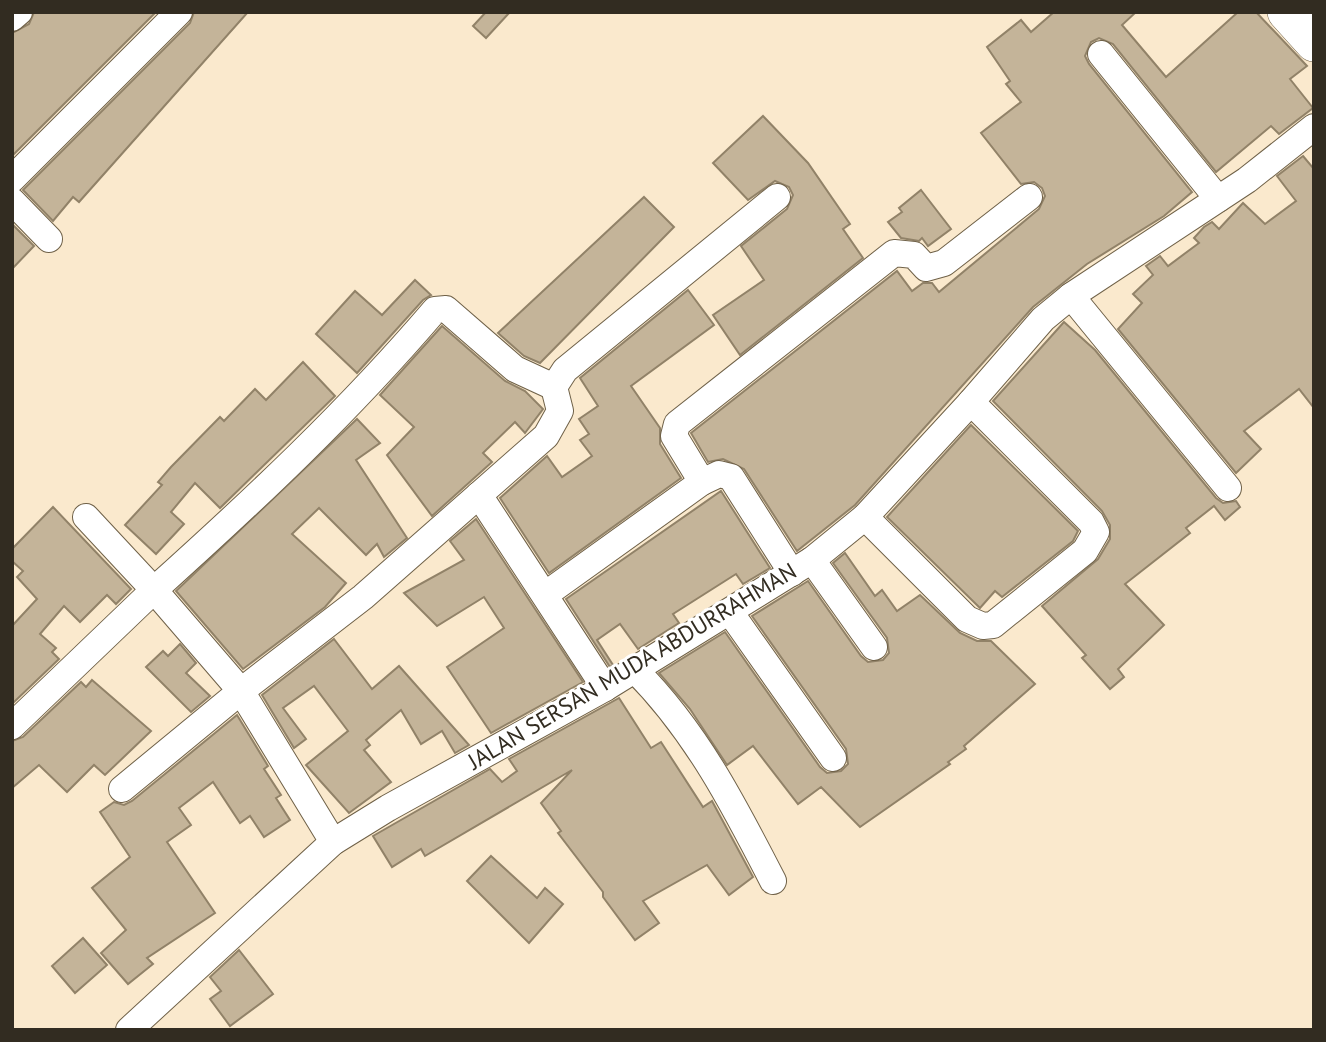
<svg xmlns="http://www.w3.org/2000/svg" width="1326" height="1042" font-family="'PT Sans',sans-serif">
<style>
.building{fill:#c4b499;stroke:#918268;stroke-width:2}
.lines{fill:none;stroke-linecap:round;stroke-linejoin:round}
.minor-casing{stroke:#6f6148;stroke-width:28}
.secondary-casing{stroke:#6f6148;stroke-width:38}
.minor{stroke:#fff;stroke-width:26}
.secondary{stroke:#fff;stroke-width:37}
.labels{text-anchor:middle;stroke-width:6;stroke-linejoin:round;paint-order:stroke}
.street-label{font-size:23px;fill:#322c21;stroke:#fff}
</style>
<rect width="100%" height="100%" fill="#fae9cd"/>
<g class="building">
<path d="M34,12H156L12,156V33L29,24Z"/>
<path d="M194,12H248L79,202L73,197L53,221L23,190L190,23Z"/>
<path d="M486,12H510L486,38L473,26Z"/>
<path d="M1054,12H1136L1122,25L1166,77L1238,12H1256L1307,66L1290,79L1313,108L1279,134L1271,126L1216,172L1113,44L1099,38L1091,42L1085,56L1089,64L1192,192L1164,216L1087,264L1033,307L855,505L797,551L744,469L723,459L708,462L691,433L897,271L912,291L923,283H932L939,292L1039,209L1045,196L1042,188L1034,182L1021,184L981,133L1021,102L1006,84L1010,81L987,47L1021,20L1031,32Z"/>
<path d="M763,116L808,163L850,224L843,229L863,258L740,355L713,315L764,280L741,246L787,209L793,195L789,187L775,181L748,200L713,163Z"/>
<path d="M1303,156L1314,169V408L1299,389L1244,431L1261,449L1236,473L1118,329L1142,303L1133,294L1153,275L1146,266L1160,256L1168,266L1199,243L1194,238L1204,227L1212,222L1219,229L1243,203L1265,224L1296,201L1277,176Z"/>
<path d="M921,190L951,229L928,246L922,238L919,241L901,238L888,222L902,212L899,208Z"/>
<path d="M644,197L674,227L540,363L524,356L498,333Z"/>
<path d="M12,224L34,246L12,269Z"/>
<path d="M415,280L431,295L423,300L357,373L316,334L355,291L382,315Z"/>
<path d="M688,290L714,325L631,386L660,428V444L681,478L549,573L500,498L547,456L562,477L592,456L580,440L589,434L579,419L598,406L580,378Z"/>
<path d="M1064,322L1095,350L1216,498L1223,503L1236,501L1240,507L1225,520L1214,506L1186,528L1190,533L1125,584L1164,625L1118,669L1124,677L1110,689L1082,658L1086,655L1042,606L1098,559L1110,539V525L1102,511L993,401Z"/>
<path d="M442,326L505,381L525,391L543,409L525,433L515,422L483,453L492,462L432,516L387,455L414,427L380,395Z"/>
<path d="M303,362L335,396L220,508L195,483L171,512L184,524L156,554L125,525L162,485L158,482L171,467L220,417L224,421L255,389L266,400Z"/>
<path d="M357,419L380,443L356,460L407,538L384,557L377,544L366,555L319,508L292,534L346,583L325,607L243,669L176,591Z"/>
<path d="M971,425L1078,531L1073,541L1002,597L995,591L980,608L887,517Z"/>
<path d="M721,491L770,568L743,584L736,574L673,614L679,623L638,649L620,624L597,640L613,665L610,667L566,599Z"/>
<path d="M53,507L131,589L116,604L107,595L80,622L64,606L40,634L56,648L52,652L59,659L12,704V626L37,599L17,577L23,571L12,561V549Z"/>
<path d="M476,519L583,682L491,733L447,667L504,628L484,597L437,626L404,593L464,560L450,541Z"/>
<path d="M845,553L875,596L882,590L897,611L920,595L960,633L977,641H991L1035,684L964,746L966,749L948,762L950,764L860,827L821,787L798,804L753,746L727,765L690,709L659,673L725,632L820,767L827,773L841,771L848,764L846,749L752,616L808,581L861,656L868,662L883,660L889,653L887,638L833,563Z"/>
<path d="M334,639L372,689L399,666L469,745L455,753L442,731L421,744L401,710L366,740L370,745L364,750L391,782L349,813L306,765L348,731L314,686L283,708L306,739L294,748L262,695Z"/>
<path d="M180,644L196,663L186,673L210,696L191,712L146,667L163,651L168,656Z"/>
<path d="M92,680L151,731L105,775L94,765L67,792L39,765L12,788V741L23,737L81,682L86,687Z"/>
<path d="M619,698L651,748L661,742L703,807L712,801L753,877L729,895L707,865L643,901L659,923L635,940L603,897V892L558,833L561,831L541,803L572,770L425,856L421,849L392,867L373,836L490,769L502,782L517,771L509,759Z"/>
<path d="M237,715L268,766L264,769L281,795L276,798L290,820L264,837L250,816L240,823L213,782L179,808L191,825L167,842L215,913L147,958L153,964L128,984L101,953L126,930L92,888L130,857L100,812L114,802L124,805L132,801Z"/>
<path d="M491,856L537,898L545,888L563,904L529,943L467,881Z"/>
<path d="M83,938L107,965L75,993L52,966Z"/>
<path d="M239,950L273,994L230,1026L210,999L221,991L210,977Z"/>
</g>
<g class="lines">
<defs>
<g id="minor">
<path d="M12,18L19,12"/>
<path d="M1101,54L1218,199"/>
<path d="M12,179L179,12"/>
<path d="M12,201L49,239"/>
<path d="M1071,296L1228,488"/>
<path d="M479,495L605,688"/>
<path d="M865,517L967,619L983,626L993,625L1085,551L1096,532L1091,522L971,402"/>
<path d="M812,560L874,647"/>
<path d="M792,573L731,477L719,474L702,482L674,436L677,424L894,253L914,255L926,268L944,263L1029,197"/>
<path d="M546,594L702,482"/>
<path d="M730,612L833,758"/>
<path d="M635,670C696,731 734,805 773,881"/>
<path d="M12,726L154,590L86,517"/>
<path d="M122,789L241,691L363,597L546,436L560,411L554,387L565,370L777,197"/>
<path d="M333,842L241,691L154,590C253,501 348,412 435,310L446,309L515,369L554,387"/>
<path d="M129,1030L333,842L388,808L605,688L812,560L865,517L971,402L1043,319L1071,296L1247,180L1314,127"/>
</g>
<path id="secondary" d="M1286,12L1314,43"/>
</defs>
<use href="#minor" class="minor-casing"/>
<use href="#secondary" class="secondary-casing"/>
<use href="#minor" class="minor"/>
<use href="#secondary" class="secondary"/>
</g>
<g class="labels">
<g class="street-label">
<text transform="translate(632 666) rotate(-31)" y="8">JALAN SERSAN MUDA ABDURRAHMAN</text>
</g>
</g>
<rect width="1326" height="1042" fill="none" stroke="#322c21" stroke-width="28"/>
</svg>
